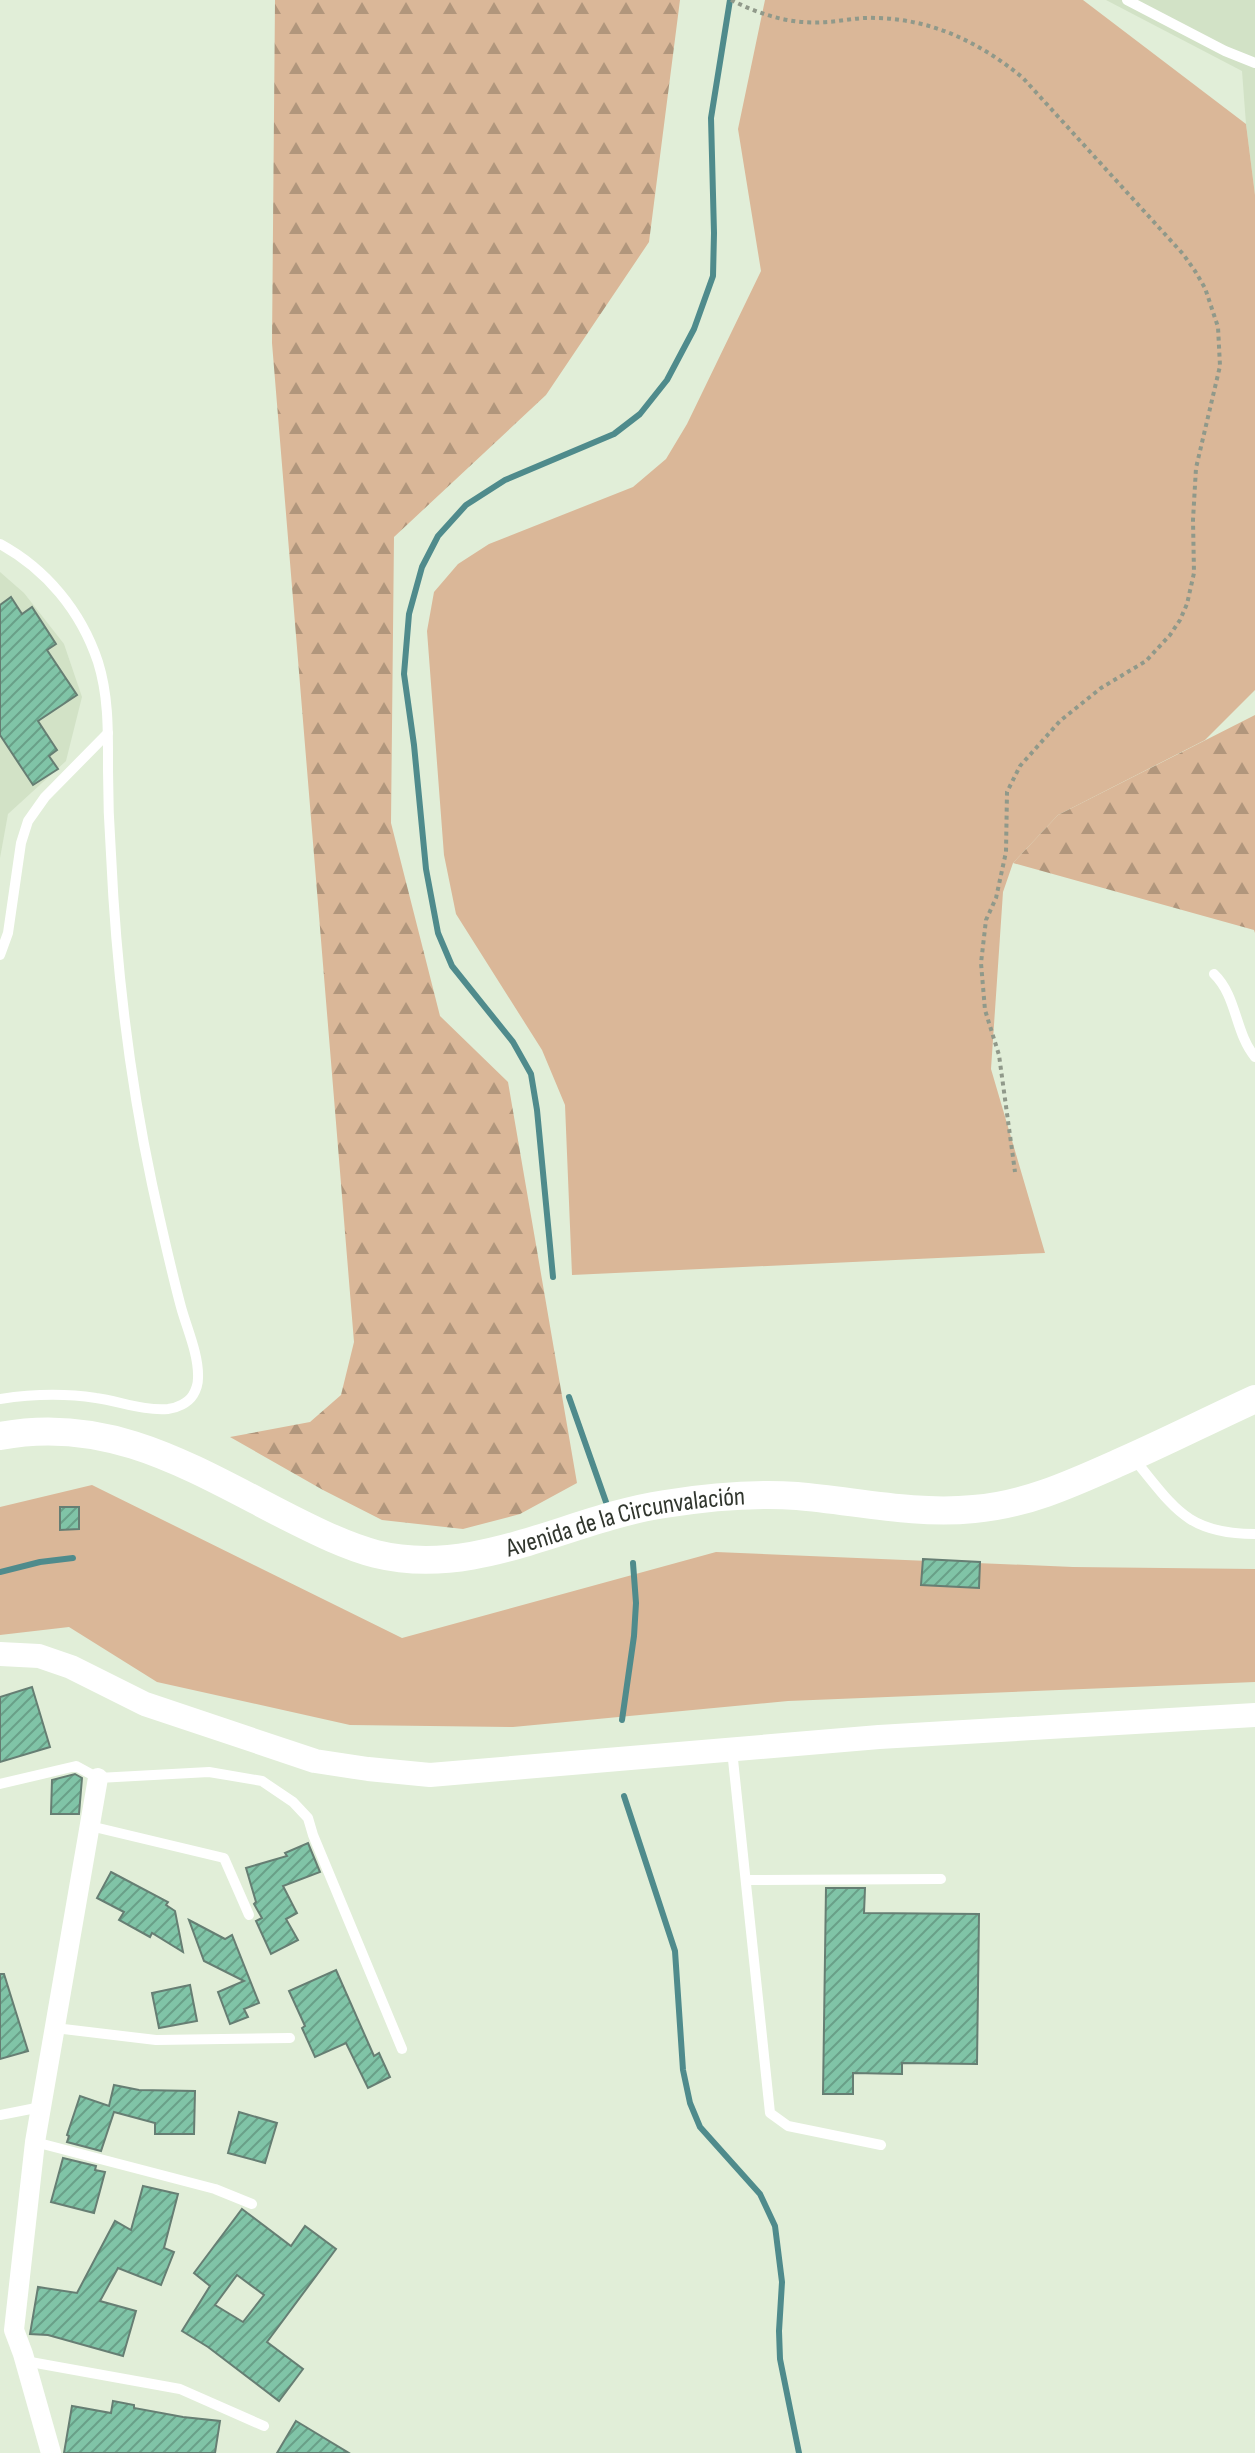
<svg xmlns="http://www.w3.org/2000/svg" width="1255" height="2453" font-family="'Sofia Sans Condensed',sans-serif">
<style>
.built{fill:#d2e2c6}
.green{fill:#dab798}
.forest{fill:url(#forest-firs)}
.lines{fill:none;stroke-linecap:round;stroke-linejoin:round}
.stream{stroke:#4f8b8c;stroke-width:6}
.building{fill:url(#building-hatch);stroke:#667e73;stroke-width:2;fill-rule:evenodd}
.path{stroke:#90998a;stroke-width:4;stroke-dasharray:4 4;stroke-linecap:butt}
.service{stroke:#fff;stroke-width:10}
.minor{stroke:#fff;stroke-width:20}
.tertiary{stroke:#fff;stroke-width:24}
.secondary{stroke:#fff;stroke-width:28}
.labels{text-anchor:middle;stroke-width:6;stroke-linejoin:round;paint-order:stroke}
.street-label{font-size:26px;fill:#31362e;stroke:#fff}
</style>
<defs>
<pattern id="forest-firs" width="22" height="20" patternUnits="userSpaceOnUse" patternTransform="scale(2)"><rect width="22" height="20" fill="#dab798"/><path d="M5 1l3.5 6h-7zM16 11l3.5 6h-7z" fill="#b1967c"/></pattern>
<pattern id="building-hatch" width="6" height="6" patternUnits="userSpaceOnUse" patternTransform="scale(2)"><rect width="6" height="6" fill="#80c4a7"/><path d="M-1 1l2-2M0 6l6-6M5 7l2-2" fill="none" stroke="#69a088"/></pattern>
</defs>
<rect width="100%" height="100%" fill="#e1eed8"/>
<g class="built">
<path d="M1106,0H1255V195L1246,124L1242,71Z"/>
<path d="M0,572L24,593L64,644L82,697L66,761L8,814L0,858Z"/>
</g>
<g class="green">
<path d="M765,0H1083L1246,124L1255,195V690L1205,740L1058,815L1013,863L1003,892L991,1069L1045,1253L572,1275L565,1105L542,1050L456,914L444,855L427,631L434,592L458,564L489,544L633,487L666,459L687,424L761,271L738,129Z"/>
<path d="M92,1485L402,1638L716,1552L1073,1567L1255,1569V1682L788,1701L513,1727L350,1725L157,1682L69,1627L0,1635V1507Z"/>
</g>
<g class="forest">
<path d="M275,0H680L649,242L546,395L394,537L391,823L440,1016L508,1082L577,1483L520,1514L463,1529L382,1520L323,1490L230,1437L310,1422L341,1395L354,1342L272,343Z"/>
<path d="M1255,715V933L1254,930L1013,863L1058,815Z"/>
</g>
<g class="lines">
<g class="stream">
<path d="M553,1277L537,1110L531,1074L513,1042L452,966L438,933L426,869L414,745L404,674L409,614L422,567L438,536L466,505L505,480L614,434L640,414L667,380L694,329L713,276L714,233L711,118L730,0"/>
<path d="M569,1397L606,1502"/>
<path d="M0,1572L40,1562L73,1558"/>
<path d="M622,1720L634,1636L636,1603L633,1563"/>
<path d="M624,1796L675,1951L683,2070L690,2103L700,2127L760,2194L775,2226L782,2282L779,2331L780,2359L799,2453"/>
</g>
</g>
<g class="building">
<path d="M11,597L22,614L32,607L56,644L47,650L77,695L38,721L57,750L49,756L58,769L33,785L0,735V605Z"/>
<path d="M60,1507H79V1529L60,1530Z"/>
<path d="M923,1559L980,1562L979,1588L921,1585Z"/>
<path d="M32,1687L50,1747L0,1762V1697Z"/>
<path d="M75,1774L82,1778L79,1814H51L52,1780Z"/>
<path d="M308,1843L320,1872L283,1886L297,1913L286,1919L298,1940L271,1954L256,1921L262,1918L254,1904L256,1902L246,1868L287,1856L285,1853Z"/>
<path d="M111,1872L168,1902L166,1905L175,1911L183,1952L152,1933L150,1937L119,1920L124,1912L97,1898Z"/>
<path d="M826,1888H865L864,1913L979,1914L977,2064L902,2063V2074L853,2073V2094H823Z"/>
<path d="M189,1920L225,1939L232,1935L259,2003L244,2009L248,2017L230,2024L218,1992L244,1981L204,1961Z"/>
<path d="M336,1970L374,2056L379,2053L390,2077L368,2088L346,2043L315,2057L302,2028L305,2026L289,1991Z"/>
<path d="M0,1974H4L28,2051L0,2059Z"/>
<path d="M190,1985L197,2021L159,2028L152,1993Z"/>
<path d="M114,2085L139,2090L195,2091L194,2134H155V2123L114,2112L101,2151L67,2142L69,2136L67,2135L80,2096L109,2106Z"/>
<path d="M239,2112L277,2123L265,2163L228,2153Z"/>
<path d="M63,2158L96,2166L95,2170L105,2172L94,2213L51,2202Z"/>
<path d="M143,2186L178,2194L164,2248L174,2252L161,2285L118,2268L100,2301L136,2311L123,2356L48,2335L30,2334L38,2287L77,2293L115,2221L131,2230Z"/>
<path d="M242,2209L291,2246L305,2226L336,2249L267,2342L303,2369L279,2401L208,2347L182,2331L210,2286L194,2273ZM237,2275L264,2295L243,2322L215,2305Z"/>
<path d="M113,2401L134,2405V2408L183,2417L220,2421L215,2453H64L72,2406L111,2413Z"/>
<path d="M296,2421L349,2453H277Z"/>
</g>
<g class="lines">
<path class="path" d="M731,0C761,15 792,25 827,22C843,21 859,17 876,18C932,19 981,43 1023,78L1183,254L1195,271L1205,288L1218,327L1220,366L1196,468L1193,520L1194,573L1187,604L1180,620L1170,635L1146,661L1101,688L1060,721L1020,766L1007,792L1006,852L996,898L986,920L981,963L985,1010L999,1055L1015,1172"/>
<g class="service">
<path d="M1127,0L1225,51L1255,63"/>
<path d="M0,544C46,569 81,611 98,662C109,697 108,733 108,770C108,798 109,826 111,854C116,964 129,1076 152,1184C161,1225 170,1266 181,1307C187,1329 199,1355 198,1378C198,1383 196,1390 193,1395C188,1403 177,1408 168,1409C144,1411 119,1401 96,1398C64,1393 32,1394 0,1399"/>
<path d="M0,955L8,933L21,843L28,821L45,797L108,733"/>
<path d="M1214,974C1237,996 1235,1033 1255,1057"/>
<path d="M1134,1459C1174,1507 1186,1534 1255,1534"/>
<path d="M732,1750L770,2113L788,2126L881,2145"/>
<path d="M0,1784L76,1766L98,1778L209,1772L262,1781L293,1802L308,1818L313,1835L402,2049"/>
<path d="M90,1826L224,1858L249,1915"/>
<path d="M746,1880L941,1879"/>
<path d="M55,2028L156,2040L290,2038"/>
<path d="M0,2115L41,2107"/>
<path d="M35,2142L215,2189L252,2204"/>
<path d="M25,2361L180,2389L264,2426"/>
</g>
<path class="minor" d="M51,2453L23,2354L14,2330L35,2142L98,1778"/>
<path class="tertiary" d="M0,1654L39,1656L71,1667L145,1704L315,1761L368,1769L430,1775L879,1737L1255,1715"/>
<path class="secondary" id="s1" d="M0,1436C109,1415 192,1468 286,1516C314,1530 345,1546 376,1554C477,1579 569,1518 665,1504C709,1497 753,1493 797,1496C856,1501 914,1515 974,1509C1025,1505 1071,1484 1118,1463C1164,1443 1209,1420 1255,1399"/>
</g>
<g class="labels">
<g class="street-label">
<text dy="9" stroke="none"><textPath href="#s1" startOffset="656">Avenida de la Circunvalación</textPath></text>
</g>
</g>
</svg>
